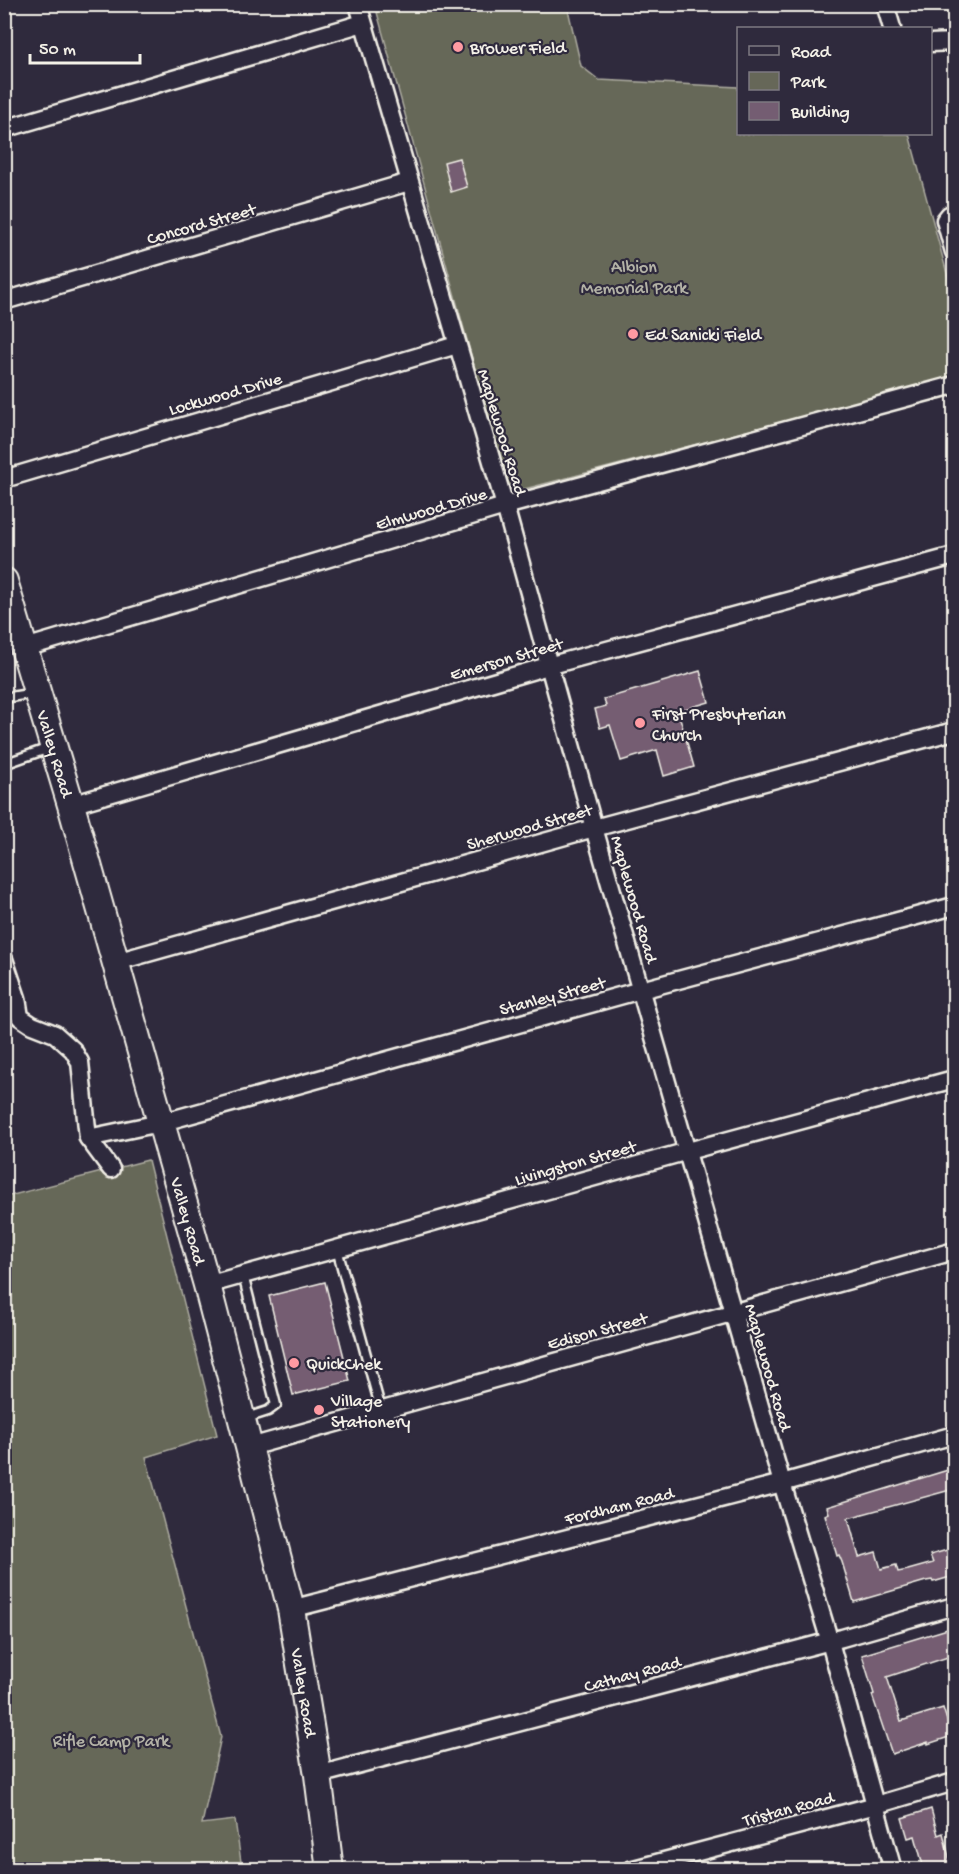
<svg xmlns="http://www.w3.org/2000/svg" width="959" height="1874" font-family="'Gochi Hand',sans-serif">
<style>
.green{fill:#666758;stroke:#adaca0;stroke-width:1.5}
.building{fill:#745d72;stroke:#f4f1e8;stroke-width:1.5}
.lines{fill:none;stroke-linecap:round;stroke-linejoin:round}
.service-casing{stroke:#f4f1e8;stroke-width:13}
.minor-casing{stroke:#f4f1e8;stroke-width:21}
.primary-casing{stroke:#f4f1e8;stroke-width:30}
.service{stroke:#2f2a3d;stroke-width:8}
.minor{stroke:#2f2a3d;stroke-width:16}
.primary{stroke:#2f2a3d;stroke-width:26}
.poi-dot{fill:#ff9aa2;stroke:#2f2a3d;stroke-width:2}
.labels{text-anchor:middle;stroke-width:4.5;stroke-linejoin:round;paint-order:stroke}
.poi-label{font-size:18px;fill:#f4f1e8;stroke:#2f2a3d;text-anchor:start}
.street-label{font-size:18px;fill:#f4f1e8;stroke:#2f2a3d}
.park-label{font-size:18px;fill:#b4b3a7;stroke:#2f2a3d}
</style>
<rect width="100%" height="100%" fill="#2f2a3d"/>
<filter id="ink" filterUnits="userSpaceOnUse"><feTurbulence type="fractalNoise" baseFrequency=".0167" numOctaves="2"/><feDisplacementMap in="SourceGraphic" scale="12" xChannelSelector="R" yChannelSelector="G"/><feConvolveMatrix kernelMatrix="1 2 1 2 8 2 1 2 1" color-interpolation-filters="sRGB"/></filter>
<g filter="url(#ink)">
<g class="green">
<path d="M375,5H567L581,66L599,80L738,87V134H909L954,299V377L509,493Z"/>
<path d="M148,1160L217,1435L146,1457L221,1737L202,1824L235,1820L242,1869L5,1870V1197Z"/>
</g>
<g class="building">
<path d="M459,158L467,187L451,192L444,162Z"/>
<path d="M700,671L709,702L678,711L694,767L664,776L657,750L621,761L610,725L600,728L595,709L606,706L604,699Z"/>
<path d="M325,1282L350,1381L293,1395L269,1296Z"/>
<path d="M948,1470L954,1489L848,1518L859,1557L876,1552L881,1569L896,1565L898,1572L908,1570L933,1563L930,1555L954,1548V1576L933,1582L932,1580L926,1581L854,1602L842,1562L839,1555L837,1556L825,1515L829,1513L827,1507Z"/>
<path d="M954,1627V1655L887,1677L901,1721L943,1708L952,1736L928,1744V1742L892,1754L872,1695L874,1694L862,1655Z"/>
<path d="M931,1809L938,1835L943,1833L951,1865L936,1869H924L915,1836L908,1838L902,1818Z"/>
</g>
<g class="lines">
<defs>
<g id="service">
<path d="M4,698L35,693"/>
<path d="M4,764L52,747"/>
<path d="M337,1249L381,1410"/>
<path d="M243,1419L268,1411L276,1405L243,1275"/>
</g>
<g id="minor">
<path d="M358,4L505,506L594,828L782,1483L830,1642L893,1870"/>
<path d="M885,4L892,28"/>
<path d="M930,43L954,42"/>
<path d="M4,129L363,23"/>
<path d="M954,213L949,215L945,220L954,252"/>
<path d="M4,301L409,182"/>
<path d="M4,479L457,345"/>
<path d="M25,648L505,506L954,385"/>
<path d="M71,805L548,666L954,556"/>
<path d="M4,959L17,998L20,1017L32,1025L55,1034L73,1050L80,1062L88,1138"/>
<path d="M116,962L594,828L954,731"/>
<path d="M111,1169L88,1138L160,1123L641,990L954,906"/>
<path d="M207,1285L688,1151L954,1079"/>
<path d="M250,1447L954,1251"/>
<path d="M291,1609L782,1483L954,1435"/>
<path d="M318,1775L842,1638L954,1606"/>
<path d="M630,1870L876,1805L954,1782"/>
</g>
<g id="primary">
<path id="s1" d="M4,581L71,805L207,1285L291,1609L318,1775L330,1870"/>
</g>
</defs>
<use href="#service" class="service-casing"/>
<use href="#minor" class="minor-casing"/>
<use href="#primary" class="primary-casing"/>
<use href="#service" class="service"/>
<use href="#minor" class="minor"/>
<use href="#primary" class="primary"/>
</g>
</g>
<g class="poi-dot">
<circle cx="458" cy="47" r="6"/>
<circle cx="633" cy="334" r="6"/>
<circle cx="640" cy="723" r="6"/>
<circle cx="294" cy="1363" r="6"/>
<circle cx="319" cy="1410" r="6"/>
</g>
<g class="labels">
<g class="poi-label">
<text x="470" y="53">Brower Field</text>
<text x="645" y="340">Ed Sanicki Field</text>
<text x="652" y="719">First Presbyterian<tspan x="652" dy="21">Church</tspan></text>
<text x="306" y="1369">QuickChek</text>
<text x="331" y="1406">Village<tspan x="331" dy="21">Stationery</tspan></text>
</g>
<g class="street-label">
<text transform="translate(201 223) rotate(-16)" y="6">Concord Street</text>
<text transform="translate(225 393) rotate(-16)" y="6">Lockwood Drive</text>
<text transform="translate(503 432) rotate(73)" y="6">Maplewood Road</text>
<text transform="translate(431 508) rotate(-16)" y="6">Elmwood Drive</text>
<text transform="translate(506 658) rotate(-16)" y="6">Emerson Street</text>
<text dy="6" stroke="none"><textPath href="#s1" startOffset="180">Valley Road</textPath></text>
<text transform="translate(529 826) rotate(-16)" y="6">Sherwood Street</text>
<text transform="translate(635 899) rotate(74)" y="6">Maplewood Road</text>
<text transform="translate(552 995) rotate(-15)" y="6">Stanley Street</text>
<text transform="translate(575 1162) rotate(-16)" y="6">Livingston Street</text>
<text dy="6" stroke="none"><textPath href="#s1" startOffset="666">Valley Road</textPath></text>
<text transform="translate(597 1330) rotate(-15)" y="6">Edison Street</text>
<text transform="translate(769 1367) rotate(74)" y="6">Maplewood Road</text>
<text transform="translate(619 1505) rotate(-14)" y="6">Fordham Road</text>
<text transform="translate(632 1673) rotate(-15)" y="6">Cathay Road</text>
<text dy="6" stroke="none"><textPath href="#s1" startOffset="1152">Valley Road</textPath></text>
<text transform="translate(788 1808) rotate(-15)" y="6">Tristan Road</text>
</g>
<g class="park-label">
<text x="634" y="272">Albion<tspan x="634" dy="21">Memorial Park</tspan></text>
<text x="111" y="1746">Rifle Camp Park</text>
</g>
</g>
<rect width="959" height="1874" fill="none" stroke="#2f2a3d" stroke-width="24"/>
<rect x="12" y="12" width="935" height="1850" fill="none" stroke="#f4f1e8" stroke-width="2" filter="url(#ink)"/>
<rect x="737" y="27" width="195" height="108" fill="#2f2a3d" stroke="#7e7a81" stroke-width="1.5"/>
<rect x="749" y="46" width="30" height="9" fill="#2f2a3d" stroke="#7e7a81" stroke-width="1.5"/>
<text x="791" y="57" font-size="18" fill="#f4f1e8">Road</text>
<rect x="749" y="72" width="30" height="18" fill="#666758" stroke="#7e7a81" stroke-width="1.5"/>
<text x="791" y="87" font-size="18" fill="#f4f1e8">Park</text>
<rect x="749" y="102" width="30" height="18" fill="#745d72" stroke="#7e7a81" stroke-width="1.5"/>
<text x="791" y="117" font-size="18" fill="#f4f1e8">Building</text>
<path d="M30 54v9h110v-9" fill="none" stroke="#f4f1e8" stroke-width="3"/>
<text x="39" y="54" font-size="18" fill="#f4f1e8" stroke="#2f2a3d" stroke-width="4.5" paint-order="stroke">50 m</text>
</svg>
